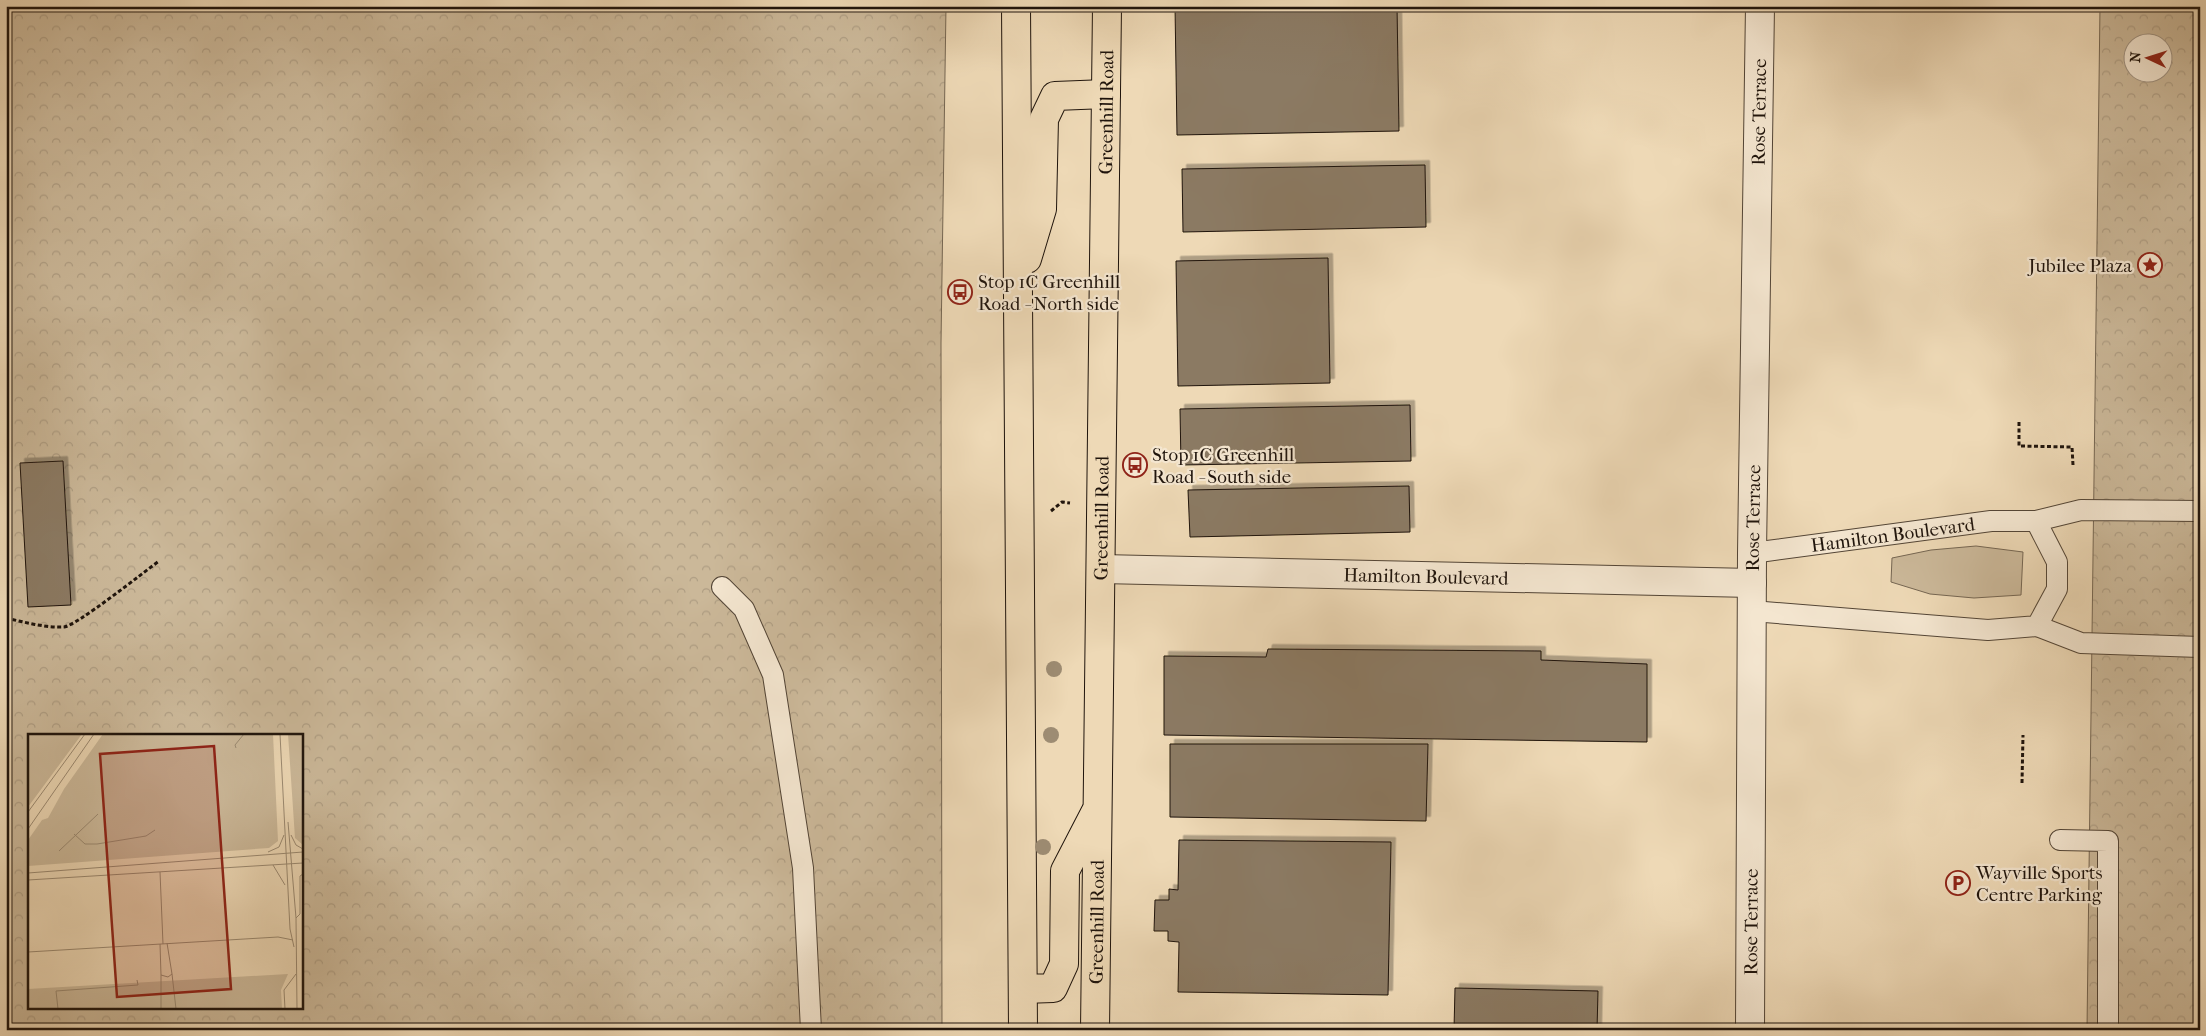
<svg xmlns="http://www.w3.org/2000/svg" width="2206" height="1036" font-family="'IM FELL French Canon',serif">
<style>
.green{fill:#cbb899;stroke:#756652}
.forest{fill:url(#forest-crowns);stroke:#756652;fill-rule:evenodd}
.building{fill:#8b7a64;stroke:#1f140c;filter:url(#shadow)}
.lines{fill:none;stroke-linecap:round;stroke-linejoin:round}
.lane-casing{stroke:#534536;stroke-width:22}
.street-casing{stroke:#534536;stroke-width:30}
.highway-casing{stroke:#1f140c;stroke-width:30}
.path{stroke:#1f140c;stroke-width:3;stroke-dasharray:4 2.5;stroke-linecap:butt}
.lane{stroke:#f4e6d0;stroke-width:20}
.street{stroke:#f4e6d0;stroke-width:28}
.highway{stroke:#eed9b6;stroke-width:28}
.tree{fill:#9d8c73}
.labels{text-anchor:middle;stroke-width:4.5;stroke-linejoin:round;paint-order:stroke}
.street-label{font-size:19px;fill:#1f140c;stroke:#f4e6d0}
.poi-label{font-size:19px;fill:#1f140c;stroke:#f4e6d0;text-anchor:start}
.inset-road{fill:none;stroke:#9b8a72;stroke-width:1}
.view{fill:#8f2418;fill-opacity:0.15;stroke:#8f2418;stroke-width:2.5}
.inset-edge{fill:none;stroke:#1f140c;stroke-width:2.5}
</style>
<defs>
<pattern id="forest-crowns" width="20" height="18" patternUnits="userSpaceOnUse" patternTransform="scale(1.25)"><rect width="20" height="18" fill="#cbb899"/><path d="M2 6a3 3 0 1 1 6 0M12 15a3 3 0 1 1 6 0" fill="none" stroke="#ae9d83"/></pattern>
<filter id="shadow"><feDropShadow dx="4.5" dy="-4.5" stdDeviation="0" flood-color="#0004"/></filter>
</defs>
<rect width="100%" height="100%" fill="#eed9b6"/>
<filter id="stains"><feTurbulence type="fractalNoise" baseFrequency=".004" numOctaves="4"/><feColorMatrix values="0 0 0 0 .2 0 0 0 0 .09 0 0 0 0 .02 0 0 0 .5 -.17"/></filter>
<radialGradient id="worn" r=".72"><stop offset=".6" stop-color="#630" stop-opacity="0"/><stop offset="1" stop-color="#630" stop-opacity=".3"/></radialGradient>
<path class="green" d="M1976,546L2023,552L2021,595L1974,598L1930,594L1891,582L1892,558L1931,550Z"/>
<g class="forest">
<path d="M6,6H946L941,343L942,1030H6ZM29,735H301V1007H29Z"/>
<path d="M2100,6H2200V1030H2087ZM2134,42H2164V72H2134Z"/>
</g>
<g class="building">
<path d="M1175,6H1397L1399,131L1177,135Z"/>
<path d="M1425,165L1426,227L1183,232L1182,169Z"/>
<path d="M1328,258L1330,383L1178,386L1176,261Z"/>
<path d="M1410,405L1411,461L1181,465L1180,409Z"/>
<path d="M63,461L71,605L28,607L20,463Z"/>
<path d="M1409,486L1410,532L1190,537L1188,490Z"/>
<path d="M1268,649L1541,651V660L1647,664V742L1164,735V656L1266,657Z"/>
<path d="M1170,744H1428L1426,821L1170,817Z"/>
<path d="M1179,840L1391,842L1388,995L1178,992L1179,942L1168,941V931H1154L1155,900H1169V889L1178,890Z"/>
<path d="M1455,988L1598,991L1597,1030H1454Z"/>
<path d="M1222,1029L1378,1030H1217Z"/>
</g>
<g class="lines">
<defs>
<g id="lane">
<path d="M2036,521L2081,510L2200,511"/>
<path id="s1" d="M1752,553L1991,521H2036L2057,562V589L2037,626L1988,630L1752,611"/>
<path d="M722,587L744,609L773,675L803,868L811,1030"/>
<path d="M2037,626L2081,643L2200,647"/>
<path d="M2060,840L2108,841V1030"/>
</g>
<g id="street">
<path id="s2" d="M1101,569L1752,583"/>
<path id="s3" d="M1750,1030L1752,553L1760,6"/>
</g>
<g id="highway">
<path d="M1016,6L1023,1030"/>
<path d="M1027,259L1042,209L1044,119L1055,96L1106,94"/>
<path d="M1023,989L1053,988L1064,964L1065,871L1095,813"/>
<path id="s4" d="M1095,1030L1107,6"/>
</g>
</defs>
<use href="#lane" class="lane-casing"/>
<use href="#street" class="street-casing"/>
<use href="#highway" class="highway-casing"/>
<g class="path">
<path d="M2019,422V446L2072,447L2073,465"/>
<path d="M1051,511L1062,502L1070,503"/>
<path d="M6,618C24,622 45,628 64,627C76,626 144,572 159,561"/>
<path d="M2022,783L2023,735"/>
</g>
<use href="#lane" class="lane"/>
<use href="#street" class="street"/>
<use href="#highway" class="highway"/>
</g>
<g class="tree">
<circle cx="1054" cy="669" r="8"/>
<circle cx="1051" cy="735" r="8"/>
<circle cx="1043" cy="847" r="8"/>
</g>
<defs>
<symbol id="sight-ring" viewBox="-11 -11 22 22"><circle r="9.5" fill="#f4e6d0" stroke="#8f2418" stroke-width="1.5"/><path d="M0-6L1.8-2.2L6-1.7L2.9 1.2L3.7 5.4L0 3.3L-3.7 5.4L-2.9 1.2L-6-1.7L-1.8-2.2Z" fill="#8f2418"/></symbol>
<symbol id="bus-ring" viewBox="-11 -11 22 22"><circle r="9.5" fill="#f4e6d0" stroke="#8f2418" stroke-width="1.5"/><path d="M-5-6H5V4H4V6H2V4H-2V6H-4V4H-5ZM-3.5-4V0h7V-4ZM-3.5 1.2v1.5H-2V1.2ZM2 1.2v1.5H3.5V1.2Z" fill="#8f2418"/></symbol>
<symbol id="parking-ring" viewBox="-11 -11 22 22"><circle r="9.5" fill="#f4e6d0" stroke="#8f2418" stroke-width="1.5"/><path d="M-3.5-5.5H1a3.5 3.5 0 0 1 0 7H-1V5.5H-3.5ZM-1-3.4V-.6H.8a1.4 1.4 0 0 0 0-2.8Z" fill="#8f2418"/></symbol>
</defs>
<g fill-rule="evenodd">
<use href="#sight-ring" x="2136" y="251" width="28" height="28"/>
<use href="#bus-ring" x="946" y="278" width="28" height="28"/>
<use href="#bus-ring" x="1121" y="451" width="28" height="28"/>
<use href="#parking-ring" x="1944" y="869" width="28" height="28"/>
</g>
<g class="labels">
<g class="street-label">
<text dy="7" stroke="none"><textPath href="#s4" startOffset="918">Greenhill Road</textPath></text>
<text dy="7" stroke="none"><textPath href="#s3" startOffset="918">Rose Terrace</textPath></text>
<text dy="7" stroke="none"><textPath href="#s4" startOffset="512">Greenhill Road</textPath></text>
<text dy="7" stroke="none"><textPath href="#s3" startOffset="512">Rose Terrace</textPath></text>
<text dy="7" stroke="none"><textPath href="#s1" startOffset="142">Hamilton Boulevard</textPath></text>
<text dy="7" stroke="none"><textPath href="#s2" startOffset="325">Hamilton Boulevard</textPath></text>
<text dy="7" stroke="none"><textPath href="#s4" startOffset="108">Greenhill Road</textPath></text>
<text dy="7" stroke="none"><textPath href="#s3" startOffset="108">Rose Terrace</textPath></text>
</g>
<g class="poi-label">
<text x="2132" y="272" text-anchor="end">Jubilee Plaza</text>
<text x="978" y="288">Stop 1C Greenhill<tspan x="978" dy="22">Road - North side</tspan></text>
<text x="1152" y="461">Stop 1C Greenhill<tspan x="1152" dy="22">Road - South side</tspan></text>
<text x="1976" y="879">Wayville Sports<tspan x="1976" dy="22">Centre Parking</tspan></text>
</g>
</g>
<g transform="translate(28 734)">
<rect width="275" height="275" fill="#eed9b6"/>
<path d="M0,0H54L0,73ZM75,0H245L250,107L241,114L0,132V106L14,86L20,84L36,55ZM260,0H275V111L267,104ZM260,240L253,256L254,275H0V255Z" fill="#cbb899"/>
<path class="inset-road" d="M252,0L262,195L266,213M208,14L207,11L216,0M0,78L57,0M260,88L268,184L269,275M0,95L66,0M46,100L57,110H69L118,102L127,96M263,101L268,111L275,115M31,117L70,80M240,118L251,113L256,101M245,131L257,151M132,138L135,210M0,139L275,118M0,146L275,129M268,184L272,180V142L275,140M132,210L133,241L140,243L144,240L139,209M0,218L250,203L265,206M144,240L148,275M30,275L28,257L110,251L109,246M133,275V241M257,275L256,256L268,240"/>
<path class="view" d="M186,12L203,255L89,263L72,20Z"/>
<rect width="275" height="275" class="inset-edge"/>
</g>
<rect width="2206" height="1036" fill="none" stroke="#eed9b6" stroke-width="25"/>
<rect x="8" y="8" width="2191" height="1021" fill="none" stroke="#1f140c" stroke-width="2.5"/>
<rect x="12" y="12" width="2181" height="1011" fill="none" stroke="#1f140c"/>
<g transform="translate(2148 58) rotate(274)"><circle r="24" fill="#f4e6d0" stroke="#9f9282"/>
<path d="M0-4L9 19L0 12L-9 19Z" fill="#8f2418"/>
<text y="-8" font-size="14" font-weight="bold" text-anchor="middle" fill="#1f140c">N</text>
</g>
<rect width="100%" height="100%" filter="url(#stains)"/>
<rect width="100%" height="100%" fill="url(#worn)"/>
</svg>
